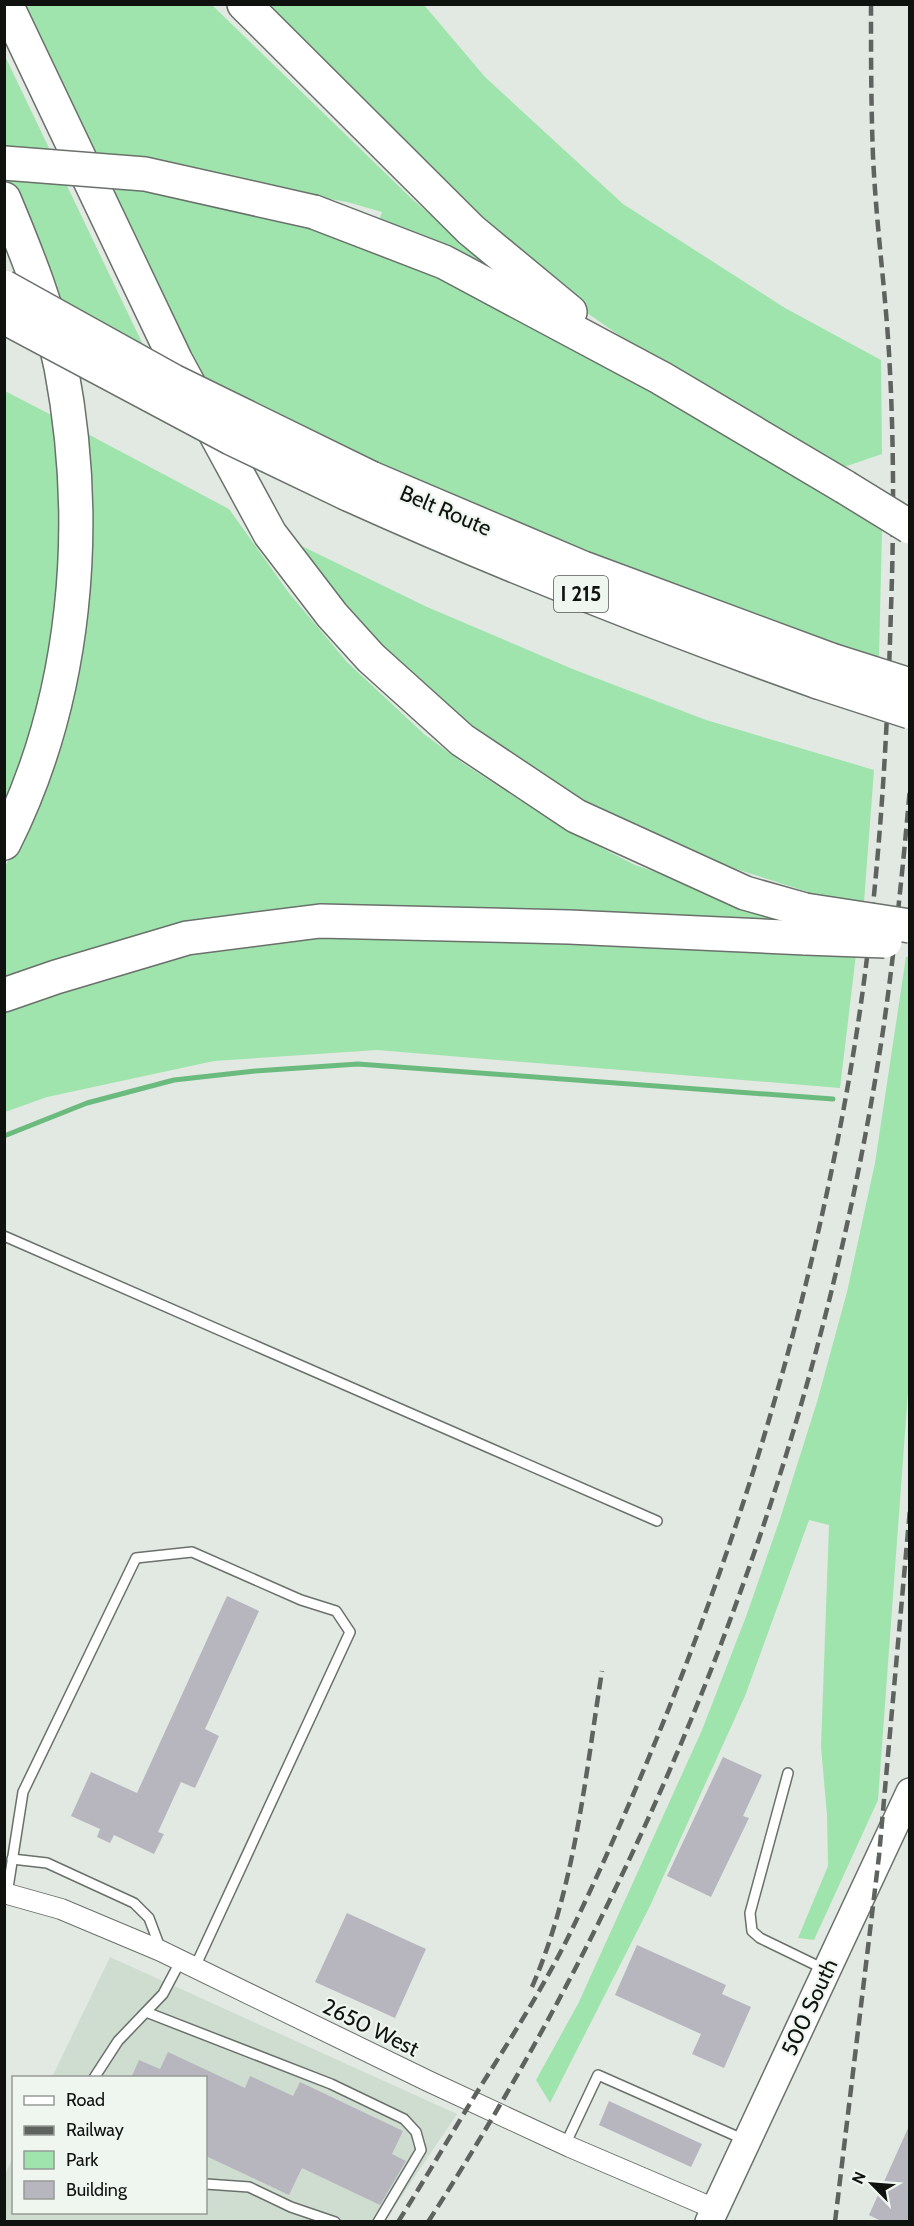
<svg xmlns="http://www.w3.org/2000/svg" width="914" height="2226" font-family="Cabin,sans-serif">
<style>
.built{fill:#cfddd1}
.green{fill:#9fe4ad}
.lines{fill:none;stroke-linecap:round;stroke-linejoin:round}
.stream{stroke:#6cbb7e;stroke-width:5}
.building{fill:#b7b6be}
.lane-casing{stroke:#6a706b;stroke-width:12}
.street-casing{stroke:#6a706b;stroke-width:22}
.secondary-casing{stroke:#6a706b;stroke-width:30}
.highway-casing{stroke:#6a706b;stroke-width:36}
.lane{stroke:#fff;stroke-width:9}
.street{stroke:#fff;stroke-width:20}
.secondary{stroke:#fff;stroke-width:27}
.highway{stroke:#fff;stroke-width:33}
.rail{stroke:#5e635f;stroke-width:4.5;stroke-dasharray:12 6;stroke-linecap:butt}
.highway-bridge-casing{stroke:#6a706b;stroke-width:36;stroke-linecap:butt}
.highway-bridge{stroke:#fff;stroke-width:33}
.labels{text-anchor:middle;stroke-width:4.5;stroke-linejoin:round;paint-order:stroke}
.shield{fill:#eff6f0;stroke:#535653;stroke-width:1.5}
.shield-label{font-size:21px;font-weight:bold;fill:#101210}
.street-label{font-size:22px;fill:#101210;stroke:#eff6f0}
</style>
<rect width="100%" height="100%" fill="#e1e9e2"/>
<path class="built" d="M110,1957L457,2114L385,2221H5L4,2176L13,2158L14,2212H206V2078L52,2077Z"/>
<g class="green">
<path d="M21,5H212L411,198L485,262L482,267L379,221L382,212L347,202L90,157Z"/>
<path d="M268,5H424L485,77L623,204L785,308L881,360L882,454L838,469L623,338L573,303L518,257L290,34Z"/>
<path d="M4,54L146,351L55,301L28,222L5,176Z"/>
<path d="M92,171L372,242L528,317L882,530L879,657L663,585L342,447L189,370Z"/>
<path d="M5,391L59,419L64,444L58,643L5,825Z"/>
<path d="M82,431L229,509L289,593L347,662L424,734L464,764L561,827L635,865L805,923L367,910L5,984V867L43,787Z"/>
<path d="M277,534L427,607L575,670L706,720L874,770L864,902L820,896L652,842L606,823L437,707Z"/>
<path d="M350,932L857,946L840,1088L377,1050L214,1061L47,1097L5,1112L4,1008L182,950Z"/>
<path d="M906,957H910L909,1378L878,1800L814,1940L798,1938L828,1866L827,1815L821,1747L829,1525L809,1520L745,1696L650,1906L550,2103L536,2080L578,2004L702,1730L747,1614L780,1519L817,1402L847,1292L875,1163Z"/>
</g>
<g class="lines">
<path class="stream" d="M4,1136L87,1103L174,1080L255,1071L358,1064L833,1099"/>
</g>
<g class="building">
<path d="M227,1596L259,1611L205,1729L219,1736L195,1788L181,1782L158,1832L164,1834L154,1854L114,1835L110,1843L97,1837L100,1829L71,1816L91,1772L137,1793Z"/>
<path d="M723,1757L762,1775L743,1816L749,1818L711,1897L667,1876Z"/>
<path d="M347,1913L426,1949L395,2018L315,1982Z"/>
<path d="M637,1945L726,1985L722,1994L751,2007L724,2068L692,2054L701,2034L615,1995Z"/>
<path d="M168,2052L245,2088L250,2076L293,2096L300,2082L403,2131L392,2154L406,2161L380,2205L302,2168L289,2195L206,2156V2078H131L139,2060L160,2069Z"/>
<path d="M609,2101L702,2144L691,2167L599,2125Z"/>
<path d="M909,2126V2222H883L869,2215Z"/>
</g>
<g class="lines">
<defs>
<g id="lane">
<path d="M4,1236L657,1521"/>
<path d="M788,1773L750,1913L752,1931L760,1938L824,1969"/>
<path d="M12,1859L47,1863L134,1903L149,1918L161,1950"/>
<path d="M7,1894L23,1792L136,1558L192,1552L301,1600L336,1611L350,1632L195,1967"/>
<path d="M146,2012L331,2084L404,2119L416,2132L421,2150L378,2222"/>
<path d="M94,2078L118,2041L163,1994L181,1960"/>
<path d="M565,2145L598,2075L745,2140"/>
<path d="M206,2184L249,2187L291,2207L335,2222"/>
</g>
<path id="street" d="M4,1893L61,1909L161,1951L428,2081L570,2147L715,2209"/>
<path id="secondary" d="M709,2222L910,1792"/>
<g id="highway">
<path d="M6,4L176,361L270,534L332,615L371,658L462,740L576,816L745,893L805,910"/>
<path d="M244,4L471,230L570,312"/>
<path d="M4,199C27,254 49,309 61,367C91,525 77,698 4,843"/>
<path d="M314,212L444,262L661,378L845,487"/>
<path d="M371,478L583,568L831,660"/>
<path d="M348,494C503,564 658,625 818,682"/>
<path d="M4,995L56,977L187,938L320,921L569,927L806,938"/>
</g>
</defs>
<use href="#lane" class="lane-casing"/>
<use href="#street" class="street-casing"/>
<use href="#secondary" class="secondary-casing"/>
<use href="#highway" class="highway-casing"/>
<use href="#lane" class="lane"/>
<use href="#street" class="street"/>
<use href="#secondary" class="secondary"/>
<use href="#highway" class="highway"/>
<g class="rail">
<path d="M532,1987C575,1888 585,1778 602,1671"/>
<path d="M398,2222C429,2173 458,2122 489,2073C520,2024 551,1974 576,1921C709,1641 807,1345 856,1037C878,896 887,752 891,609C894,524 894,438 889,353C885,287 876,222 873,156C871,105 871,55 871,4"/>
<path d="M428,2222C661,1861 821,1450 884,1024C895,946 903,867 910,788"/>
<path d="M835,2222L879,1856L910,1509"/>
</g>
<defs>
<g id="highway-bridge">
<path d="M4,163L145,174L314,212"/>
<path d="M4,287L173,381L371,478"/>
<path d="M4,317L231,438L348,494"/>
<path d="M845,487L910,527"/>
<path d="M831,660L910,685"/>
<path d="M818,682L910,712"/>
<path d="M805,910L910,926"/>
<path d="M806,938L885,941"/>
</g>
</defs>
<use href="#highway-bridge" class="highway-bridge-casing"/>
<use href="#highway-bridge" class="highway-bridge"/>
</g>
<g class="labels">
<rect class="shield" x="554" y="576" width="54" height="36" rx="4.5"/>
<g class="shield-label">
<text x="581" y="601">I 215</text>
</g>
<g class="street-label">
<text transform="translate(446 510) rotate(23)" y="8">Belt Route</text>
<text transform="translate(809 2007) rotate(-65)" y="8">500 South</text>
<text transform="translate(371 2027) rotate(26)" y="8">2650 West</text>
</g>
</g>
<rect width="914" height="2226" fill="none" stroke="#101210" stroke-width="12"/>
<rect x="12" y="2076" width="195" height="138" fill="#eff6f0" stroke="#969b96" stroke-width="1.5"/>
<rect x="24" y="2096" width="30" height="9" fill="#ffffff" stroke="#969b96" stroke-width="1.5"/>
<text x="66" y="2106" font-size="18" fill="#101210">Road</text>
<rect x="24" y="2126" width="30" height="9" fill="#5e635f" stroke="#969b96" stroke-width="1.5"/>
<text x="66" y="2136" font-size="18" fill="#101210">Railway</text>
<rect x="24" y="2151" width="30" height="18" fill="#9fe4ad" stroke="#969b96" stroke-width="1.5"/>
<text x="66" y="2166" font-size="18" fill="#101210">Park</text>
<rect x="24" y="2181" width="30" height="18" fill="#b7b6be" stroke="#969b96" stroke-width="1.5"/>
<text x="66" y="2196" font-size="18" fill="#101210">Building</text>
<g transform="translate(872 2184) rotate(295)" stroke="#eff6f0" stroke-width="4.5" paint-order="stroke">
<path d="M0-4.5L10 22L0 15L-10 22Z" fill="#101210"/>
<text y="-9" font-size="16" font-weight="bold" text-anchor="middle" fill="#101210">N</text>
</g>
</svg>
